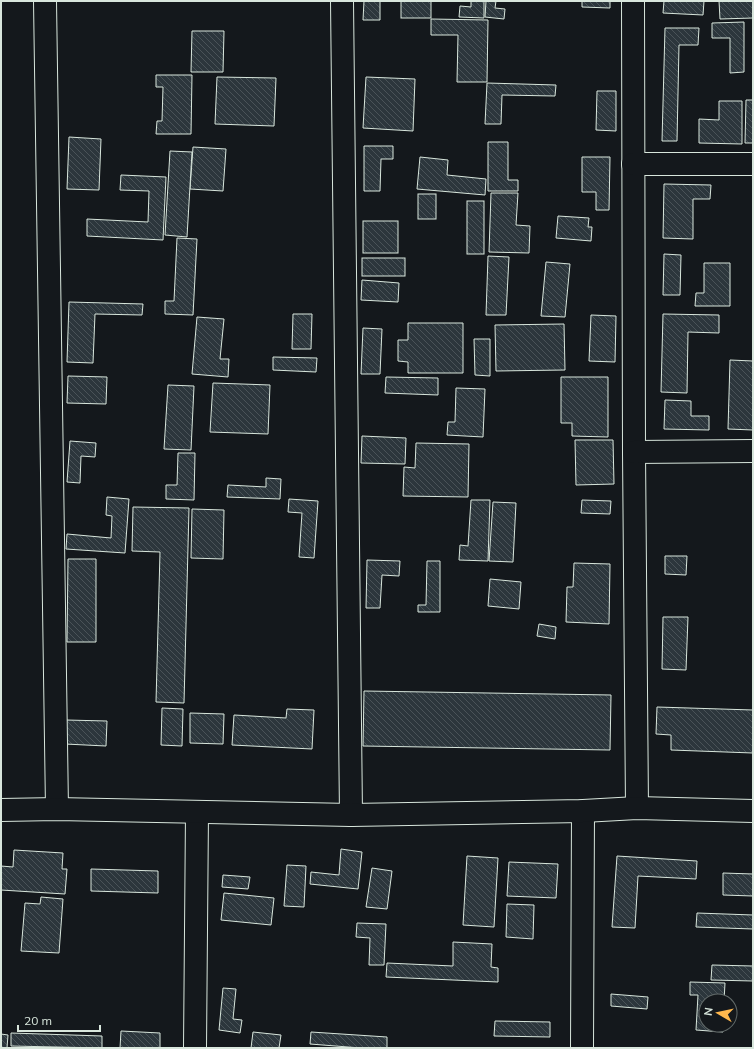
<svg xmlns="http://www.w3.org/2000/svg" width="754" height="1049" font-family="Mulish,sans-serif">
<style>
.building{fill:url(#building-back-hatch);stroke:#d8e6dc}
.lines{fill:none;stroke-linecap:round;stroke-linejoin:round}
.minor-casing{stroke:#d8e6dc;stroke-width:24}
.major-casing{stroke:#d8e6dc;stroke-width:24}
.minor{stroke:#14181c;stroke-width:22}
.major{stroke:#14181c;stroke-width:22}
</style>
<defs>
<pattern id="building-back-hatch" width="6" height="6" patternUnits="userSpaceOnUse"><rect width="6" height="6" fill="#2c363c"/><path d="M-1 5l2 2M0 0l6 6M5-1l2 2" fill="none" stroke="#4a5358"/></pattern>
</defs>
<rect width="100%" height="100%" fill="#14181c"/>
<g class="building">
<path d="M364,1H380V20H363Z"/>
<rect x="401" y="1" width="30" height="17"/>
<path d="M471,1H484V18L459,17L460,6L471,7Z"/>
<path d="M486,1H496L495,8L505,9L504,19L485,17Z"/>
<path d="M582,1H610V8L582,7Z"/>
<path d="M664,1H704L703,15L663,13Z"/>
<path d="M719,1H753V18L720,19Z"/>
<path d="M431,19L488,20L487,82H457L458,35H431Z"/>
<path d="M744,22V72L730,73V38H712V23Z"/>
<path d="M665,28H699L698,45H679L677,141H662Z"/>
<path d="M192,31H224L223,72H191Z"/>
<path d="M156,75H192L191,134H156L157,121H162L163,87H156Z"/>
<path d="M217,77L276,78L274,126L215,124Z"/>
<path d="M366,77L415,79L413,131L363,128Z"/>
<path d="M487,83L556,85L555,96L502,95L501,124H485Z"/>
<path d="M597,91H616V131L596,130Z"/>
<path d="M746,100H753V143H745Z"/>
<path d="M719,101H742V144L699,143V119L719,120Z"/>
<path d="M69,137L101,139L99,190L67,189Z"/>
<path d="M488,142H508V180H518V191H488Z"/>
<path d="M364,146H393V159H381L380,191H364Z"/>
<path d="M193,147L226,149L223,191L190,189Z"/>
<path d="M170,151L192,152L187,237L165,235Z"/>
<path d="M420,157L448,160L447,175L486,179L485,195L417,189Z"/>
<path d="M582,157H610L609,210H596V192H582Z"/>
<path d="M121,175L166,177L163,240L87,236V219L148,222L149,191L120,190Z"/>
<path d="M664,184L711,185L710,199H693V239L663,238Z"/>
<path d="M491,193H518L516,225L530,226L529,253L489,252Z"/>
<rect x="418" y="194" width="18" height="25"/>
<rect x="467" y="201" width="17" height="53"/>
<path d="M558,216L589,218L588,227H592L591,241L556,238Z"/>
<rect x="363" y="221" width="35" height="32"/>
<path d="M177,238L197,239L193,315L165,314V301H174Z"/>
<path d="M664,254L681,255L680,295H663Z"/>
<path d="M488,256L509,257L506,315H486Z"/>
<rect x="362" y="258" width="43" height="18"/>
<path d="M546,262L570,264L565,317L541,316Z"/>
<path d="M704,263H730V306H695L696,293H704Z"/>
<path d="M362,280L399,283L398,302L361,300Z"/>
<path d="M69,302L143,304L142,315L95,314L93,363L67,362Z"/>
<path d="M293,314H312L311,349H292Z"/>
<path d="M663,314L719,315V333L688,332L687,393L661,392Z"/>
<path d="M591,315L616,316L615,362L589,361Z"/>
<path d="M197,317L224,319L220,359H229L228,377L192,374Z"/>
<path d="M408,323H463V373H408V362L398,361V340H408Z"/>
<path d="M564,324L565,370L496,371L495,325Z"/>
<path d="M363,328L382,329L380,374H361Z"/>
<path d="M474,339H490V376L475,375Z"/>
<path d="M273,357L317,358L316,372L273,370Z"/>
<path d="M730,360L753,361V430L728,429Z"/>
<path d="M68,376L107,377L106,404L67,403Z"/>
<path d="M386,377L438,378V395L385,393Z"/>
<path d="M561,377H608V437L572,436V423H561Z"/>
<path d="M213,383L270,385L268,434L210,432Z"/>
<path d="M168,385L194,386L191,450L164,449Z"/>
<path d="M456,388L485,389L483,437L447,435L448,422H455Z"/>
<path d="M665,400L691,401V416H709V430L664,429Z"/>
<path d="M362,436L406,438L405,464L361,463Z"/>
<path d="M575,440H613L614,484L576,485Z"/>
<path d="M70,441L96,443L95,457L81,456L80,483L67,482Z"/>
<path d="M416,443L469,444L468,497L403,496L404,467L415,468Z"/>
<path d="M178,453H195L194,500L166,499V485H177Z"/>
<path d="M266,478L281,479L280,499L227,497L228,485L266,487Z"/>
<path d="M107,497L129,499L125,553L66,549L67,534L111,538L112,516L106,515Z"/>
<path d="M289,499L318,501L314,558L299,557L302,513L288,512Z"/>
<path d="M471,500H490L488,561L459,560L460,545L468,546Z"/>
<path d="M582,500L611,501L610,514L581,513Z"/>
<path d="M493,502L516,503L513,562L489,561Z"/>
<path d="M133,507L189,508L184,703L156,702L160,552L132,551Z"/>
<path d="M192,509L224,510L223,559L191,558Z"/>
<path d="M665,556H687L686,575L665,574Z"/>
<path d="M68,559H96V642H67Z"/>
<path d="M367,560L400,561L399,576L382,575L380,608H366Z"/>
<path d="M427,561H440V612H418V605H426Z"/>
<path d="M574,563L610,564L609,624L566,622L567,587H573Z"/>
<path d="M490,579L521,582L519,609L488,606Z"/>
<path d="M663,617H688L686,670L662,669Z"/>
<path d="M539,624L556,627L555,639L537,636Z"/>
<path d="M364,691L611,695L610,750L363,746Z"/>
<path d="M657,707L753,710V753L671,750V735L656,734Z"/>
<path d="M162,708L183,709L182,746L161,745Z"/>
<path d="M287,709L314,710L312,749L232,745L234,715L286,718Z"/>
<path d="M190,713L224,714L223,744L190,743Z"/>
<path d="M66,720L107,721L106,746L65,744Z"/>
<path d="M341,849L362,852L358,889L310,884L311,872L339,875Z"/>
<path d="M14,850L63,853L62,869H67L65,894L1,890V866L13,867Z"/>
<path d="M467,856L498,858L494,927L463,925Z"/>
<path d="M617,856L697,861L696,879L638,876L635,928L612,927Z"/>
<path d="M509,862L558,864L556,898L507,896Z"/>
<path d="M287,865L306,866L304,907L284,906Z"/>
<path d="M372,868L392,871L387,909L366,907Z"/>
<path d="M91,869L158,871V893L91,891Z"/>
<path d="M723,873L753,874V896L723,895Z"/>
<path d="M223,875L250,877L248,889L222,887Z"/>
<path d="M224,893L274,898L271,925L221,920Z"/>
<path d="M41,897L63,899L59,953L21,951L25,903L40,904Z"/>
<path d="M507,904L534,905L533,939L506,937Z"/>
<path d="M697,913L753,915V929L696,927Z"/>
<path d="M357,923L386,924L384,965H369L370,938L356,937Z"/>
<path d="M453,942L492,944L491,967L498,968V982L386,977L387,963L453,966Z"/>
<path d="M712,965L753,966V981L711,980Z"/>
<path d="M690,982L725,983L724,1001H706V1025H723V1032L696,1030L698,995H690Z"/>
<path d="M223,988L236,989L233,1019L242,1020L240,1033L219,1030Z"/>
<path d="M611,994L648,997L647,1009L611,1006Z"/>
<path d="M495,1021L550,1022V1037L494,1036Z"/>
<path d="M121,1031L160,1033V1048H120Z"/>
<path d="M253,1032L281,1035L279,1048H251Z"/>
<path d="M311,1032L387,1037V1048H361L310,1044Z"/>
<path d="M11,1033L102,1036V1048L11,1046Z"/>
<path d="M1,1034L8,1035L7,1048H1Z"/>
</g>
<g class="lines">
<defs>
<g id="minor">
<path d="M45,1L57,809"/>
<path d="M342,1L351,815"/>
<path d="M633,1L634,452L637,808"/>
<path d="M633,164H753"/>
<path d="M634,452L753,451"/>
<path d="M195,1048L197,812"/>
<path d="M582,1048L583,811"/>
</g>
<path id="major" d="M1,810L57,809L351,815L583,811L637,808L753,811"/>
</defs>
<use href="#minor" class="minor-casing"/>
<use href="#major" class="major-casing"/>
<use href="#minor" class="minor"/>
<use href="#major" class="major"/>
</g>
<rect width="754" height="1049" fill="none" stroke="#d8e6dc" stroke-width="4"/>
<g transform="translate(718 1013) rotate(279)"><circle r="19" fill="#14181c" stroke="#626a69"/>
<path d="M0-3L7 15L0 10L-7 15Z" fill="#ffb74d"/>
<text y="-6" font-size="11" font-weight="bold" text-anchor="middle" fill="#d8e6dc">N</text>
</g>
<path d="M18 1025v6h82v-6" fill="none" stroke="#d8e6dc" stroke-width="2"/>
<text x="24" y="1025" font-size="12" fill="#d8e6dc" stroke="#14181c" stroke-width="3" paint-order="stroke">20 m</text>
</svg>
